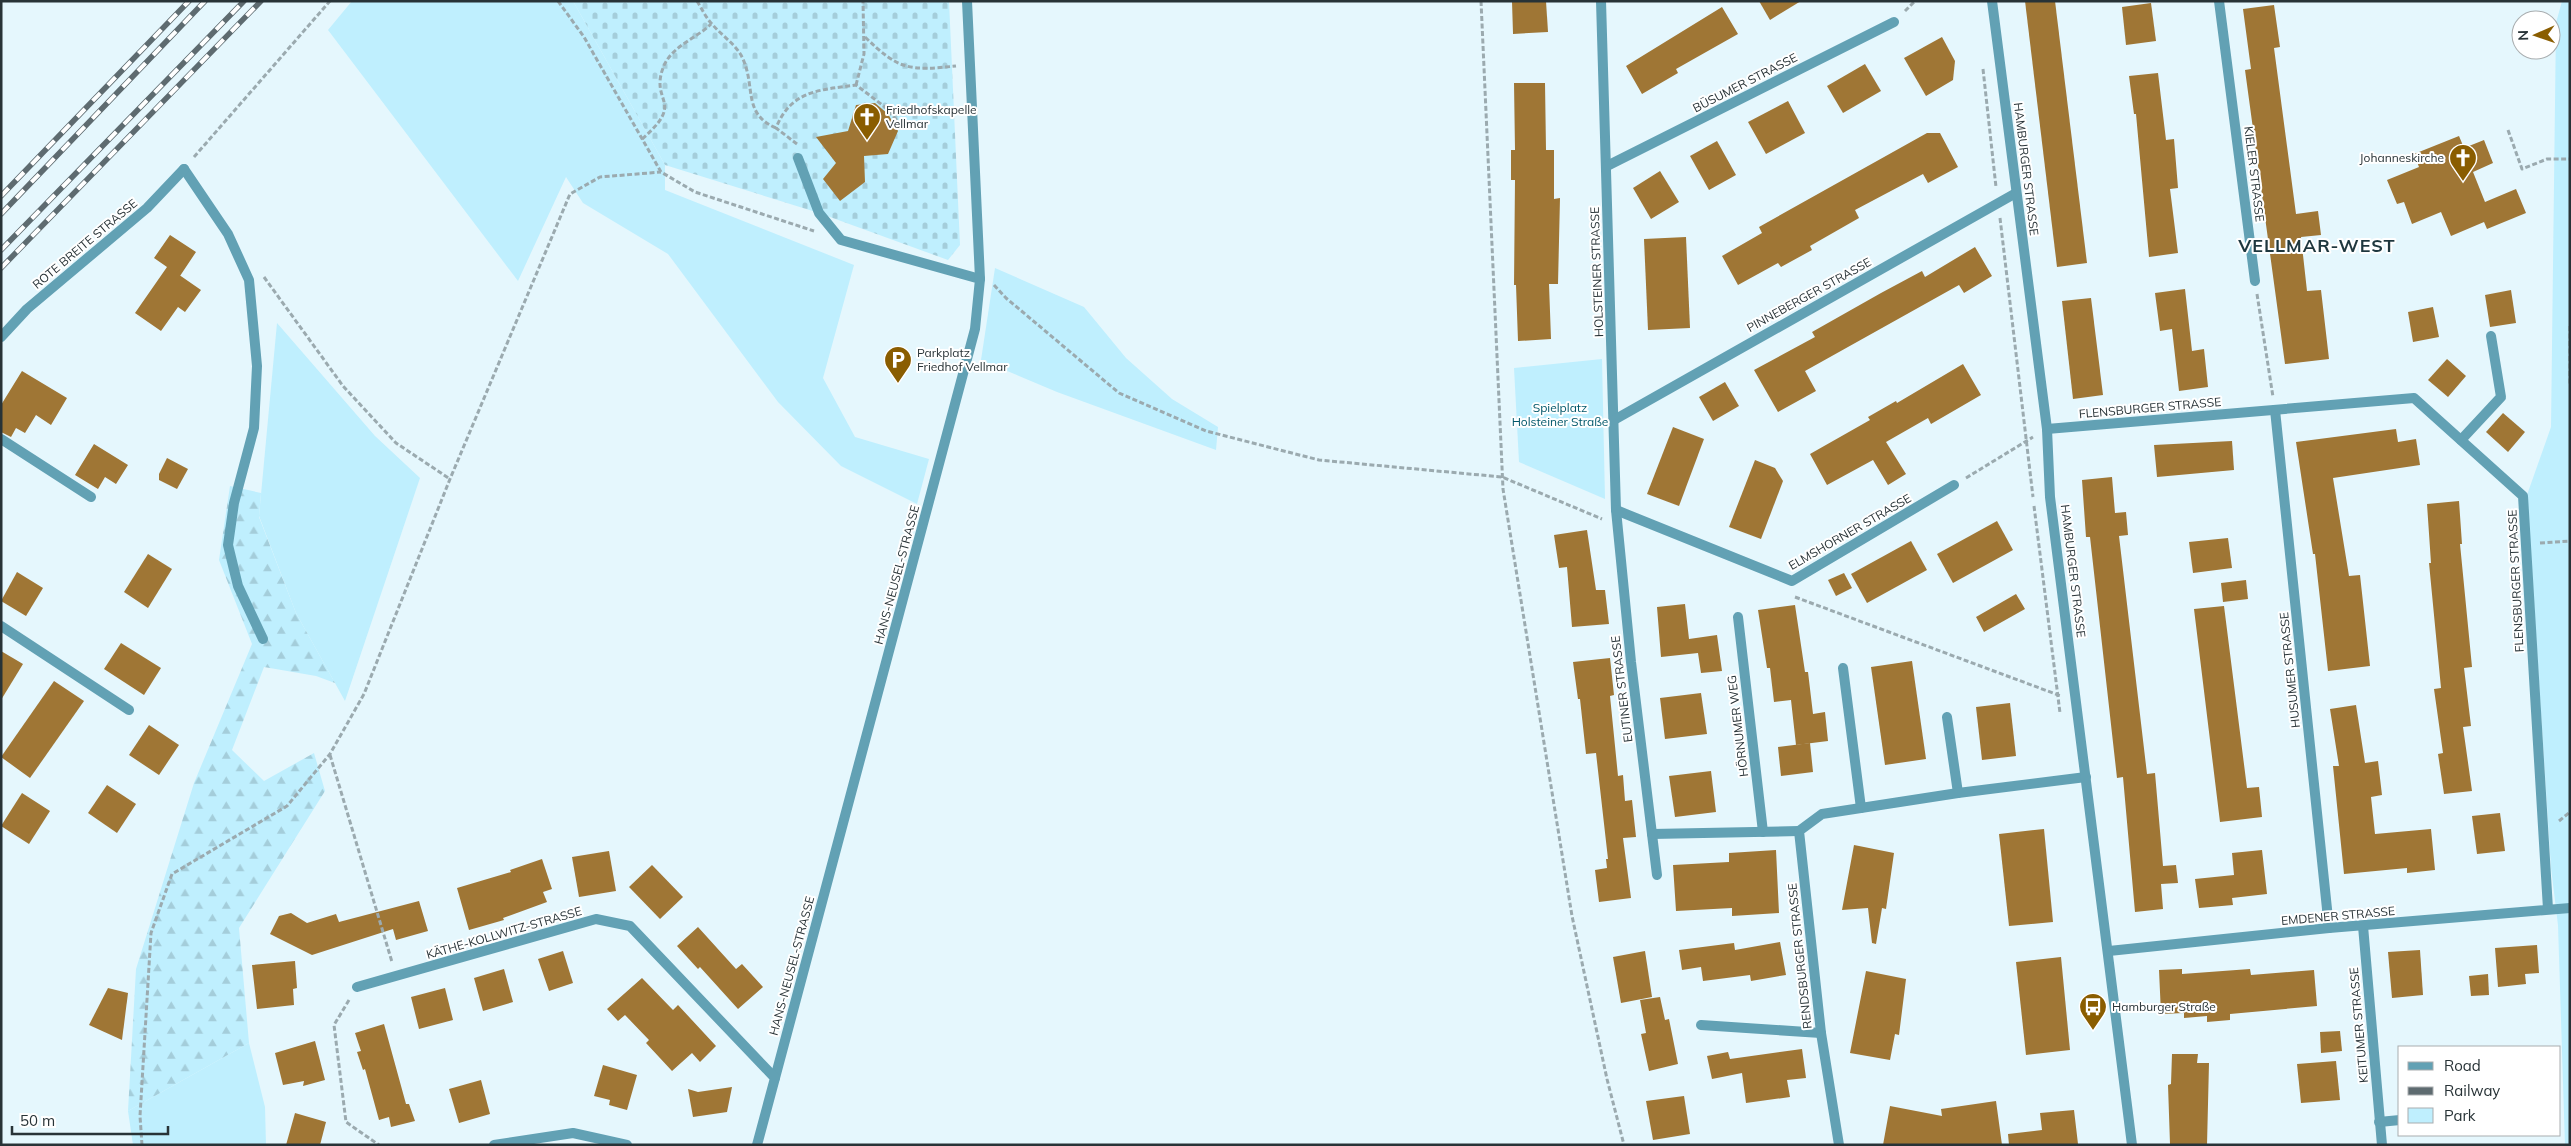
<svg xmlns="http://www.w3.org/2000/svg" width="2571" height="1146" font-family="Mulish,sans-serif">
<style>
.green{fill:#bfeffe}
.forest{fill:url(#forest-firs)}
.cemetery{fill:url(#cemetery-stones)}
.building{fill:#9f7635}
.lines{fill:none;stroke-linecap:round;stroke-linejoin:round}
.path{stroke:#9baaaf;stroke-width:3;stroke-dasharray:5 2.5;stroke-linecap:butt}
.service{stroke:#62a1b4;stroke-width:10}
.minor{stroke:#62a1b4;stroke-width:10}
.tertiary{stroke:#62a1b4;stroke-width:10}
.rail-casing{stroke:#5e6b70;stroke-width:5.5}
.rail{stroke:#fff;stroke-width:4;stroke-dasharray:11;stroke-linecap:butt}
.labels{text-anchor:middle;stroke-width:4;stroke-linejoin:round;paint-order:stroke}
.street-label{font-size:12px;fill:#283337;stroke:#fff}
.poi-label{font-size:12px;fill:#283337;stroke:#fff;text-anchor:start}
.park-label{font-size:12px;fill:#01576a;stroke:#fff}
.district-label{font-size:18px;font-weight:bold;letter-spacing:1px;fill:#1e373e;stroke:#fff}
</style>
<defs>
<pattern id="forest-firs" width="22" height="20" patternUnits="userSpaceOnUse" patternTransform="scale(1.25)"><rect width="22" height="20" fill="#bfeffe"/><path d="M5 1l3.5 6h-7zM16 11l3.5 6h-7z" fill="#a4cdda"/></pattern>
<pattern id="cemetery-stones" width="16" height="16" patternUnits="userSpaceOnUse" patternTransform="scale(1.25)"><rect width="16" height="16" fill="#bfeffe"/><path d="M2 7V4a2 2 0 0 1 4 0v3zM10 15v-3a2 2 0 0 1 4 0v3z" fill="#a4cdda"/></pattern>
</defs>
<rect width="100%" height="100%" fill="#e5f7fd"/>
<g class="green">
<path d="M352,1H573L665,165V190L854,265L823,378L855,437L929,459L917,504L841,466L778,402L668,254L583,203L566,177L518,281L328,30Z"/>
<path d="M2562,1H2570V1145H2565L2558,925L2551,868L2527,495L2551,427L2556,23Z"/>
<path d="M995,268L1084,307L1126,358L1172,399L1218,427L1216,450L1057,392L981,360Z"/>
<path d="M277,323L375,436L420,478L345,701L296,613L259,516Z"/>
<path d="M1602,359L1605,499L1519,462L1514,368Z"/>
<path d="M249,1043L265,1107L266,1145H133L128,1111Z"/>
</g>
<path class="forest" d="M230,486L261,493L259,517L296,613L335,683L316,676L264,667L232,750L264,781L314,753L325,791L239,928L249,1043L128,1111L136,969L194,783L252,644L219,560Z"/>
<path class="cemetery" d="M573,1H949L960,245L948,260L819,213L665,165Z"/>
<g class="building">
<path d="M1512,1H1546L1548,32L1513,34Z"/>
<path d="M1759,1H1801L1770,20Z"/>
<path d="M2025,1H2055L2087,263L2057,267Z"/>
<path d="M2151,3L2156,41L2126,45L2122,7Z"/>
<path d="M2274,5L2280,47L2274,48L2296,214L2318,211L2321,235L2301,237L2307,291L2321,290L2329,359L2285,364L2245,70L2251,69L2243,9Z"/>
<path d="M1722,7L1738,34L1676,69L1678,73L1642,94L1626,66Z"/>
<path d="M1942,37L1955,61L1953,80L1926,96L1904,58Z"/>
<path d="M1865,64L1881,91L1843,113L1827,86Z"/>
<path d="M2158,73L2166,140L2174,139L2178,188L2170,189L2178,253L2149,257L2136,114H2134L2129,76Z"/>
<path d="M1514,83H1545L1546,150H1554V199L1560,198L1558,284H1549L1551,339L1518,341L1516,285H1514L1515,180H1511V150H1515Z"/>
<path d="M1788,101L1805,133L1766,154L1748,122Z"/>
<path d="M875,103L888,114L898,131L888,154L864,156L865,182L840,201L823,179L836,163L816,137L848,131L856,105Z"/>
<path d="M1927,133H1940L1958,167L1928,183L1923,174L1855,210L1859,218L1810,246L1812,250L1781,267L1778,263L1738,285L1722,256L1762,233L1759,227Z"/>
<path d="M2459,136L2464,148L2484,140L2493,163L2473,172L2485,202L2516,189L2526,213L2487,229L2484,222L2451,236L2441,212L2412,224L2404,202L2397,204L2387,180L2419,167L2414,154Z"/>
<path d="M1717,141L1736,175L1709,190L1690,156Z"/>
<path d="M1660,171L1679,202L1651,219L1633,188Z"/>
<path d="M170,235L196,252L180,276L175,272L201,290L185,312L178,307L161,331L135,313L167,267L154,258Z"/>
<path d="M1686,237L1690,328L1648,330L1644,239Z"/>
<path d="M1975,247L1992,276L1964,293L1959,285L1805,371L1816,391L1778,412L1754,370L1815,337L1812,332L1881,293L1922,271L1925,277Z"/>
<path d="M2185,289L2192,351L2204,349L2208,387L2179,391L2172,329L2160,331L2155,293Z"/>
<path d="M2511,290L2516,323L2490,327L2485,295Z"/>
<path d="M2091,298L2103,395L2073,399L2062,301Z"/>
<path d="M2433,307L2439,337L2413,342L2408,312Z"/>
<path d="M2447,359L2466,376L2448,397L2428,380Z"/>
<path d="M1963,364L1981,395L1931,424L1928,418L1886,442L1906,474L1888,485L1873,460L1827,485L1810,454L1870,420L1868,417L1896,401L1897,403Z"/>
<path d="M22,371L67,398L51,425L36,415L25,433L16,428L11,437L1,432V405Z"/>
<path d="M1725,382L1739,406L1713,421L1699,397Z"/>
<path d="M2503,413L2525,432L2508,452L2486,432Z"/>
<path d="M1673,427L1704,439L1679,506L1647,494Z"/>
<path d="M2396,429L2398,442L2416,439L2420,465L2333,478L2349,576L2360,575L2370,666L2328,671L2315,554H2313L2296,442Z"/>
<path d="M2232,441L2234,470L2157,477L2154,445Z"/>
<path d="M94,444L128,465L116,484L105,477L98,489L75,475Z"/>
<path d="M167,458L188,469L177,489L159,480V474Z"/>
<path d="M1755,460L1775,468L1783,481L1761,539L1729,527Z"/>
<path d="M2112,477L2115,513L2126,512L2128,535L2119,536L2147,774L2155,773L2163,866L2176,865L2178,883L2161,884L2163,909L2135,912L2123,777L2117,778L2090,537H2086L2082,480Z"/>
<path d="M2459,501L2462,544H2460L2472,667L2464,668L2471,726L2463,727L2472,791L2444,794L2438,754L2443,753L2434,689L2441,688L2429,563H2431L2427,504Z"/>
<path d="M1997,521L2013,550L1953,583L1937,554Z"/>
<path d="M1587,530L1596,590H1605L1609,624L1572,627L1567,567L1559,568L1554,535Z"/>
<path d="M2228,538L2232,568L2193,573L2189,542Z"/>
<path d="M1911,541L1927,570L1867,603L1851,574Z"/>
<path d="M148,554L172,569L148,608L124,592Z"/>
<path d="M17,572L43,588L26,616L1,601Z"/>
<path d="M1844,573L1852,588L1836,596L1828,580Z"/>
<path d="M2246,580L2248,599L2223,602L2221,583Z"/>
<path d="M2016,594L2025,609L1984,632L1976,617Z"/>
<path d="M1685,604L1689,639L1717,635L1722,671L1701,673L1698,653L1661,657L1657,607Z"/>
<path d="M1795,605L1805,672H1808L1813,714L1825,712L1828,741L1796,745L1791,700L1774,702L1770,668H1767L1758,610Z"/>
<path d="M2224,606L2247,788L2259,787L2262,817L2220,822L2194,609Z"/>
<path d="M121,643L161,668L144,695L104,669Z"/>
<path d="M1,651L23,664L1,700Z"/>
<path d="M1610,658L1614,695L1610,696L1618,776L1623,775L1625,801L1632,800L1636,837L1623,838L1631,898L1599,902L1595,870L1607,868L1606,859H1608L1596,753L1586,754L1580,699H1578L1573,662Z"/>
<path d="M1912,661L1926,759L1885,765L1871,667Z"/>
<path d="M54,681L84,701L30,778L1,757Z"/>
<path d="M1701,693L1707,734L1665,739L1660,698Z"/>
<path d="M2010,703L2016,756L1982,760L1976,707Z"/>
<path d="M2356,705L2365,763L2378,761L2382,795L2371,797L2375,834L2431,829L2435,870L2407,873V868L2344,874L2333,766H2339L2330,709Z"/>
<path d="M149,725L179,745L159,775L129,755Z"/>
<path d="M1810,743L1813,772L1781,776L1778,747Z"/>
<path d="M1711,771L1716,812L1675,817L1669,776Z"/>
<path d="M107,785L136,804L117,833L88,813Z"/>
<path d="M22,793L50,811L29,844L1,826Z"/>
<path d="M2500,813L2505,851L2477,854L2472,816Z"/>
<path d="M2044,829L2053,922L2009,926L1999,834Z"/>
<path d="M1854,845L1894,853L1886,909L1882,908L1876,944L1872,943L1868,908L1842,910Z"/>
<path d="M1776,850L1779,913L1732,916V908L1676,911L1673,865L1729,862V853Z"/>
<path d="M2262,850L2267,894L2232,898L2233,905L2199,908L2195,879L2234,875L2232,853Z"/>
<path d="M609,851L616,891L579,897L572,857Z"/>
<path d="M542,859L552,889L543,892L547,902L503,918L504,920L469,930L457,888L511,872L510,870Z"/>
<path d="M652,865L683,897L660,919L629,887Z"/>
<path d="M419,901L428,931L396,940L393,929L312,955L270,934L279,916L291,913L307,923L336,914L339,922Z"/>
<path d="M698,927L736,969L742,964L763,987L738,1009L700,967L698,969L677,946Z"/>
<path d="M1780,942L1786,975L1751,981L1750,975L1703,981L1701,967L1682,970L1679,950L1734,943L1735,950Z"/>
<path d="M2537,945L2539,973L2525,974L2526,984L2498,987L2495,948Z"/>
<path d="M2420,950L2423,995L2392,998L2388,952Z"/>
<path d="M563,951L573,983L549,991L538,959Z"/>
<path d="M1645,951L1652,997L1621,1003L1613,957Z"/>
<path d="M2061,957L2070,1050L2026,1055L2016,962Z"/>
<path d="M295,961L297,988L293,989L294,1005L257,1009L252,965Z"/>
<path d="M504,969L513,1002L483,1011L474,978Z"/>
<path d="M2182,969V974L2250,969L2251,975L2314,970L2317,1006L2230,1014V1020L2207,1022V1016L2184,1018V1013L2161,1014L2159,970Z"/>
<path d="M1866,971L1906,979L1899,1035L1895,1034L1890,1060L1850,1053Z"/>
<path d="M2488,974L2489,995L2471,996L2469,976Z"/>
<path d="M642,978L673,1010L678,1005L716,1046L700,1062L692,1053L672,1071L646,1043L649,1040L625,1015L618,1021L607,1009Z"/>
<path d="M108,988L128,993L122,1040L89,1025Z"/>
<path d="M445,988L453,1020L419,1029L411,997Z"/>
<path d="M1660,997L1665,1020L1669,1019L1678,1064L1649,1071L1641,1034L1646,1033L1640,1000Z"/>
<path d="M384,1024L406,1104H409L415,1121L391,1127L389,1117L379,1120L365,1069L363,1070L357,1052L361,1051L355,1033Z"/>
<path d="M2340,1031L2342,1051L2321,1053L2320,1032Z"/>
<path d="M315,1041L325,1080L303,1086L304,1081L283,1085L275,1053Z"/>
<path d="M1802,1049L1806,1078L1787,1080L1790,1097L1746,1103L1742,1073L1712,1079L1707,1056L1728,1052L1730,1059Z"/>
<path d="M2172,1054H2198L2197,1063H2209L2207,1145L2170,1144L2168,1085L2171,1084Z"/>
<path d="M2336,1061L2340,1100L2301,1103L2297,1064Z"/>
<path d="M603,1065L637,1075L627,1110L609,1105L610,1100L594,1096Z"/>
<path d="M481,1080L490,1114L459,1123L449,1089Z"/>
<path d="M732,1087L727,1112L693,1117L688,1089L698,1092Z"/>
<path d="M1684,1096L1690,1134L1653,1140L1646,1101Z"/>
<path d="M1996,1101L2002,1145H1883L1890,1106L1942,1116L1941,1109Z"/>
<path d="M2074,1110L2078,1144L2009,1145L2008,1134L2042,1130L2040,1113Z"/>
<path d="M295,1113L326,1122L320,1145H286Z"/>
</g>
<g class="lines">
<g class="path">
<path d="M558,1L584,37L661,172L695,192L814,231"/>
<path d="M697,1C702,9 706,18 712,24C721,35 734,43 741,55C757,85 741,113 776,128"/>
<path d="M1481,1L1503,489L1572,916L1607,1079L1624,1145"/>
<path d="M1905,11L1915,1"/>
<path d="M865,37C899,70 909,71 956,66"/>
<path d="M1983,69L1996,187"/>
<path d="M856,85L864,54L863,1"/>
<path d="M2508,130L2522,169L2547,159H2570"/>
<path d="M642,139C686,101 650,103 663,68C671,46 696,39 711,24"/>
<path d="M797,144L776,128C791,90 820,90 856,85L885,107L902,126"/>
<path d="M194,157L330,1"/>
<path d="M2000,218L2033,497"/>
<path d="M264,277L343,386L396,443L450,479"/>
<path d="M994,285L1006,298L1119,393L1206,431L1319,460L1502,477L1602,519"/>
<path d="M2257,294L2273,397"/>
<path d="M2570,326V386"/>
<path d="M1966,478L2033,437"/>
<path d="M2034,506L2060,713"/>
<path d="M2540,543L2570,541"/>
<path d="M1795,597L2061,696"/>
<path d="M330,755L392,962"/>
<path d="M2559,821L2570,812"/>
<path d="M349,1000L334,1025L346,1122L379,1145"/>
<path d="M142,1145L140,1116L151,933L172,874L287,806L330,754L364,694L450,479L570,194L600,177L661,172"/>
</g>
<g class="service">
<path d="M184,169L228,234L249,280L257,366L254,428L234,503L228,545L238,586L263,639"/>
<path d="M1,439L91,497"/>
<path d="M2461,440L2501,397L2491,336"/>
<path d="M1738,617L1763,832"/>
<path d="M1,626L129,710"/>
<path d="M1843,668L1861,808"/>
<path d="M1947,717L1958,793"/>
<path d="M1701,1025L1821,1033"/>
<path d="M775,1078L975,329L980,279L841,240L819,213L798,158"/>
</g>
<g class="minor">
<path d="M967,1L980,279"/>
<path d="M1601,1L1616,510L1631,662L1657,875"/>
<path d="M2219,1L2255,281"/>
<path d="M1607,166L1894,22"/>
<path d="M1,337L27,309L147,208L184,169"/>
<path d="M2275,410L2329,928"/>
<path d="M1614,420L2016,193"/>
<path d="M2047,429L2414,398L2523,496L2548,909"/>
<path d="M1616,510L1792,581L1954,485"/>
<path d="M1652,834L1799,831"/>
<path d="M2363,926L2382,1145"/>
<path d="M2109,951L2329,928L2570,908"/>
<path d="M357,987L596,919L630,926L775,1078L757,1145"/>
<path d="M2379,1122L2400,1120"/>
<path d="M494,1145L573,1133L627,1145"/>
<path d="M1839,1145L1821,1033L1799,831L1822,814L1958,793L2086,777"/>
</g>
<path class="tertiary" d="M1992,1L2047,429L2050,497L2132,1145"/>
<defs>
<g id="rail">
<path d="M1,196L189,1"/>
<path d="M1,214L205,1"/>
<path d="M1,250L244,1"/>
<path d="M1,268L261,1"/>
</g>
</defs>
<use href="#rail" class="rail-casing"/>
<use href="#rail" class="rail"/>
</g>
<defs>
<symbol id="church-pin" viewBox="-11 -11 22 30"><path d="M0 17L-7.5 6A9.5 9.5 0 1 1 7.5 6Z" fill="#8a5d00" stroke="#fff"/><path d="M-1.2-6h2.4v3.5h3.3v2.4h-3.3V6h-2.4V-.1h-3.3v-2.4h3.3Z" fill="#fff"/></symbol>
<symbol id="parking-pin" viewBox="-11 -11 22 30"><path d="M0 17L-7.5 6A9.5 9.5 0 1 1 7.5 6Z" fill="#8a5d00" stroke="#fff"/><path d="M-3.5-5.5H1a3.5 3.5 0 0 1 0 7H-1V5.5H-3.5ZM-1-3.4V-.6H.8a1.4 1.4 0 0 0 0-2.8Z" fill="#fff"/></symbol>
<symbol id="bus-pin" viewBox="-11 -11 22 30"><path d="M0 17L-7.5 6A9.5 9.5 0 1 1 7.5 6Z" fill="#8a5d00" stroke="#fff"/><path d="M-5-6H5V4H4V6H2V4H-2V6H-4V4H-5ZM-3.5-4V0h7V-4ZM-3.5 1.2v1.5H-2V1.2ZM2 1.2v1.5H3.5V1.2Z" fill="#fff"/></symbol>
</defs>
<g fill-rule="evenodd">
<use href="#church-pin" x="851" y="101" width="32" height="43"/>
<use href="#church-pin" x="2447" y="142" width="32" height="43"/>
<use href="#parking-pin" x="882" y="344" width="32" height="43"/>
<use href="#bus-pin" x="2077" y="991" width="32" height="43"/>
</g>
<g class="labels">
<g class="street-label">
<text transform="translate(1745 83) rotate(-27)" y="4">BÜSUMER STRASSE</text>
<text transform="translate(2026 169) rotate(83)" y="4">HAMBURGER STRASSE</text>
<text transform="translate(2254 174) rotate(83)" y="4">KIELER STRASSE</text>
<text transform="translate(85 244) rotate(-40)" y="4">ROTE BREITE STRASSE</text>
<text transform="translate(1597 272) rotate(-92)" y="4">HOLSTEINER STRASSE</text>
<text transform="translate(1809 295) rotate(-29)" y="4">PINNEBERGER STRASSE</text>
<text transform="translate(2150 408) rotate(-5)" y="4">FLENSBURGER STRASSE</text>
<text transform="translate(1850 532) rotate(-30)" y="4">ELMSHORNER STRASSE</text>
<text transform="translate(2073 571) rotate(83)" y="4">HAMBURGER STRASSE</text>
<text transform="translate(897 575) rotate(-75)" y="4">HANS-NEUSEL-STRASSE</text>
<text transform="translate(2516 581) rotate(-93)" y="4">FLENSBURGER STRASSE</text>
<text transform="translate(2290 670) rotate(-96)" y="4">HUSUMER STRASSE</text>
<text transform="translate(1622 689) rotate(-97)" y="4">EUTINER STRASSE</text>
<text transform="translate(1738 726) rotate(-97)" y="4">HÖRNUMER WEG</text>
<text transform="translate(2338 916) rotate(-5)" y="4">EMDENER STRASSE</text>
<text transform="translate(504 933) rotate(-16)" y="4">KÄTHE-KOLLWITZ-STRASSE</text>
<text transform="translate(1800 956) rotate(-96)" y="4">RENDSBURGER STRASSE</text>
<text transform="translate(792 966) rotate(-75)" y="4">HANS-NEUSEL-STRASSE</text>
<text transform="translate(2359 1025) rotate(-95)" y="4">KEITUMER STRASSE</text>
</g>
<g class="poi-label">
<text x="886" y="114">Friedhofskapelle<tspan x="886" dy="14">Vellmar</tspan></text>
<text x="2444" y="162" text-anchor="end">Johanneskirche</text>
<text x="917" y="357">Parkplatz<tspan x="917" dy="14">Friedhof Vellmar</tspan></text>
<text x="2112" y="1011">Hamburger Straße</text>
</g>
<g class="park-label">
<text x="1560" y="412">Spielplatz<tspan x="1560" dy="14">Holsteiner Straße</tspan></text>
</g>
<g class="district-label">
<text x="2317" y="252">VELLMAR-WEST</text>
</g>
</g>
<rect width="2571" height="1146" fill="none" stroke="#283337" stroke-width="5"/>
<rect x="2398" y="1046" width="162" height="90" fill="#ffffff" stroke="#a9adaf"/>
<rect x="2408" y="1062" width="25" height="8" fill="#62a1b4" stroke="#a9adaf"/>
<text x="2444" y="1071" font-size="15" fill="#283337">Road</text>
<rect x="2408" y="1087" width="25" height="8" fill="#5e6b70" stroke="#a9adaf"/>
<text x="2444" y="1096" font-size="15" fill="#283337">Railway</text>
<rect x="2408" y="1108" width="25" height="15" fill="#bfeffe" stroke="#a9adaf"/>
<text x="2444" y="1121" font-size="15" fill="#283337">Park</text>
<g transform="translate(2536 35) rotate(268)"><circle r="24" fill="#ffffff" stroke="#a9adaf"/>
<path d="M0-4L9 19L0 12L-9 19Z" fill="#8a5d00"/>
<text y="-8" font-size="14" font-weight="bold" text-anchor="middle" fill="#283337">N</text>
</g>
<path d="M12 1126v8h156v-8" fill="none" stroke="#283337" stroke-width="2.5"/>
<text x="20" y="1126" font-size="15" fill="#283337" stroke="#ffffff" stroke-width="4" paint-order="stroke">50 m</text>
</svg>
